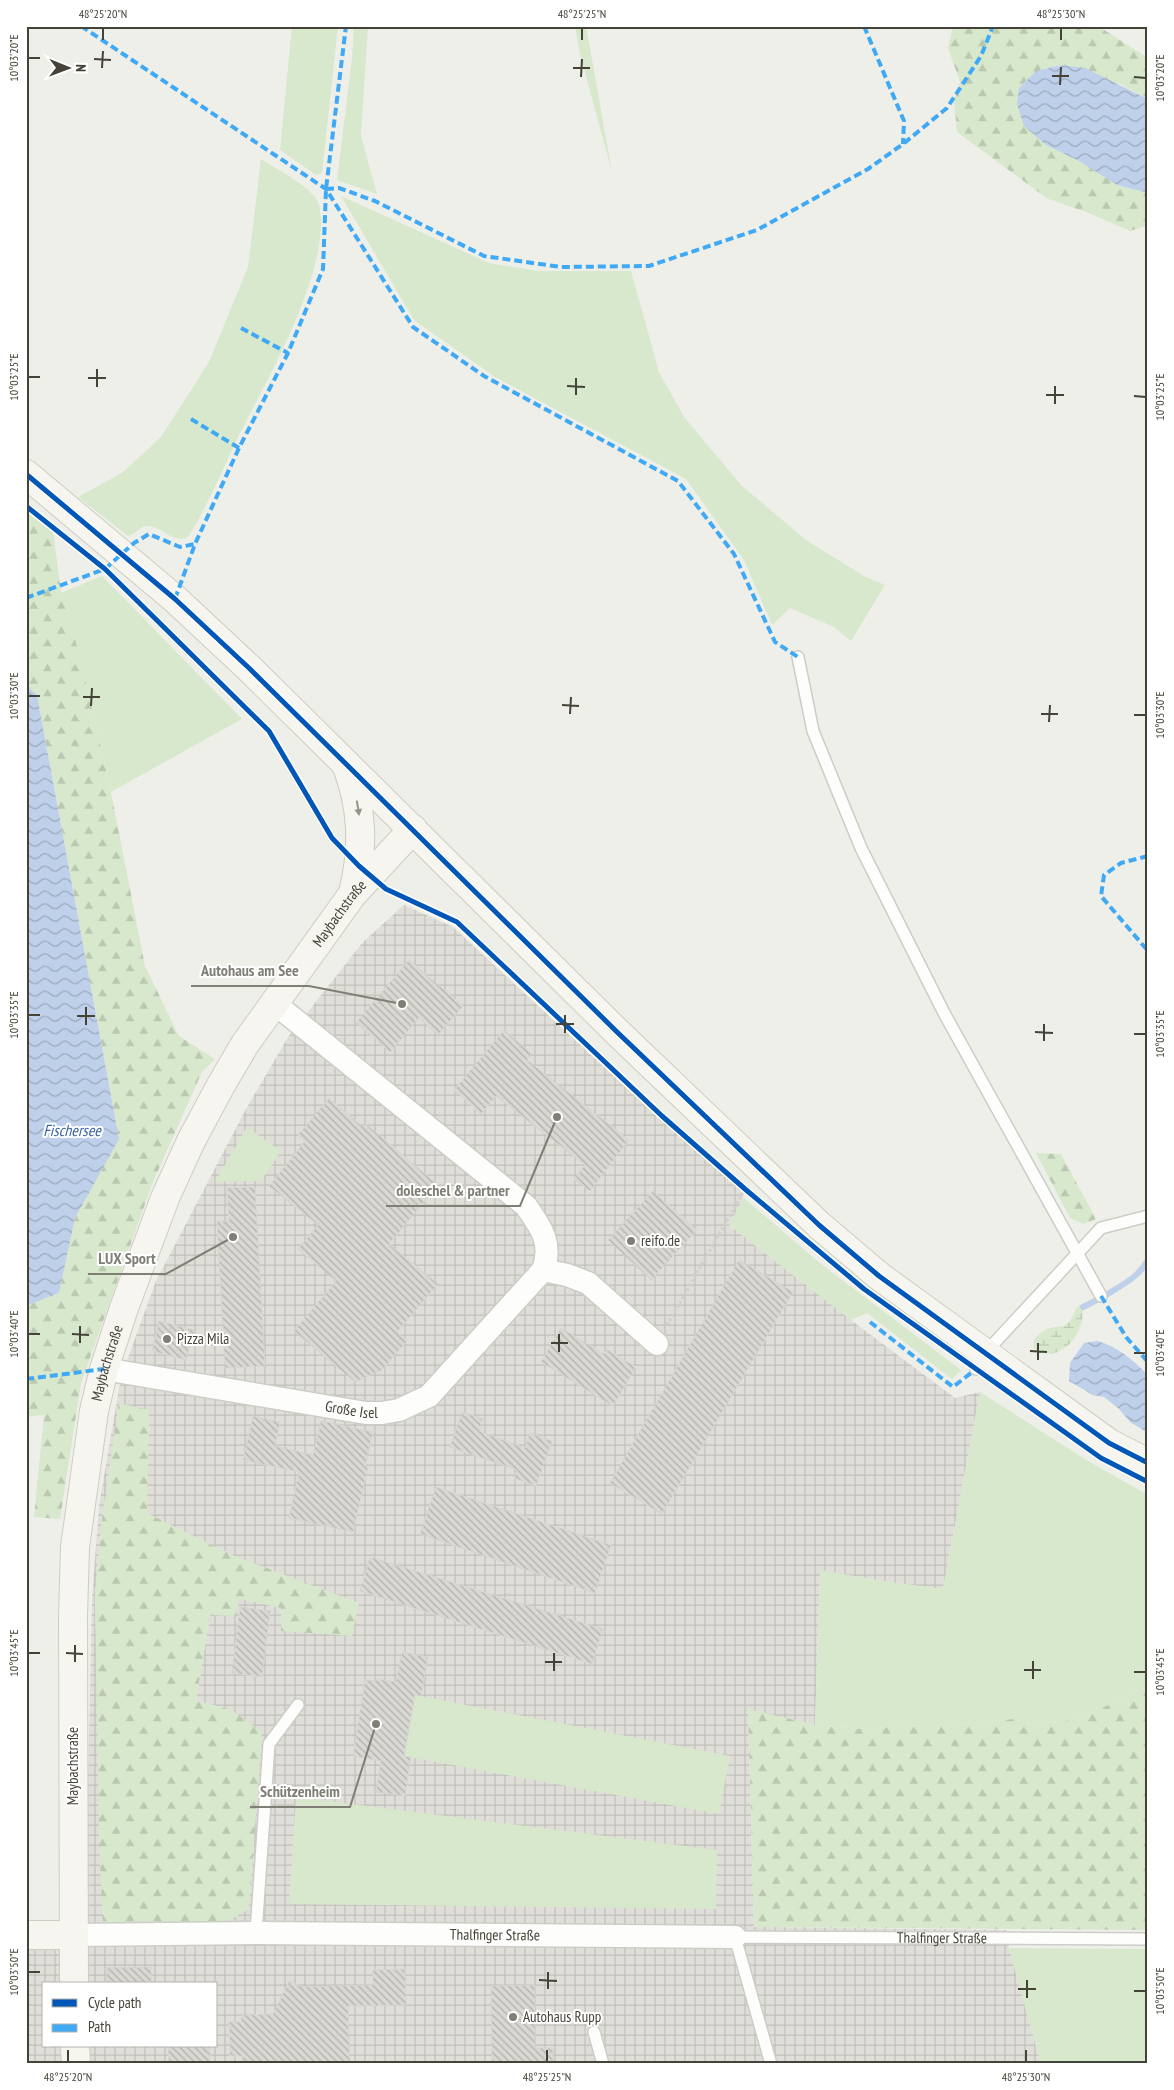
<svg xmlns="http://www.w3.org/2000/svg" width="1174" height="2090" font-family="'PT Sans Narrow',sans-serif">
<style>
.industrial{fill:url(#industrial-grid);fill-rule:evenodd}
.grass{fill:#d7e8cc}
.forest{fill:url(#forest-firs)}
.wetland{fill:url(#wetland-marsh)}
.water{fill:url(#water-waves)}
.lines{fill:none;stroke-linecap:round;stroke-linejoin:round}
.stream{stroke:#bed0ea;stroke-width:6}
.building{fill:url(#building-back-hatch);stroke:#d7d6d0}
.lane-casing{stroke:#cdcdc8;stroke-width:14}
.street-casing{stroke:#cdcdc8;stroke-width:25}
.secondary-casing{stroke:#cecdc2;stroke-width:30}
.path{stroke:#d1cfcb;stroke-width:3;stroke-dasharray:2.5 2.5;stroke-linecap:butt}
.lane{stroke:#fdfdfc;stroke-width:11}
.street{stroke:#fdfdfc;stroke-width:22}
.secondary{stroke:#f6f5ef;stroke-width:28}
.quiet{stroke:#3fa9f5;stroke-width:4;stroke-dasharray:8 4;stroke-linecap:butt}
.cycleway-casing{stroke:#fff;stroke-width:8}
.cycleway{stroke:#0057b8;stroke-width:5}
.oneway{fill:#95938a}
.ticks{fill:none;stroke:#454237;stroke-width:2}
.poi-dot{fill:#807f76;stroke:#fff;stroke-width:2}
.labels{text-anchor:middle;stroke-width:4;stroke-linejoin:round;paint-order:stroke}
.street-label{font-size:15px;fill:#454237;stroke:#fff}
.poi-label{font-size:15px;fill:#454237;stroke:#fff;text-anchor:start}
.water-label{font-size:16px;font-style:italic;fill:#3963a7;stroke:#fff}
.leader{fill:none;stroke:#807f76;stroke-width:2}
.callout-dot{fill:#807f76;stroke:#fff;stroke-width:2}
.callout-label{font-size:16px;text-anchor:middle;font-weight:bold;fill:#807f76;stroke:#fff;stroke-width:4;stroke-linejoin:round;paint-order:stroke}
.neatline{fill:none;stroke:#454237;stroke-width:2}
.ticks-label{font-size:12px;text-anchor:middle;fill:#454237}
</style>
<defs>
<pattern id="industrial-grid" width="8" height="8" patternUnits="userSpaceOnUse" patternTransform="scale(1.25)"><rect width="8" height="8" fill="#e0ded8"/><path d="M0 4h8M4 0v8" fill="none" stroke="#c2c0ba"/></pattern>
<pattern id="forest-firs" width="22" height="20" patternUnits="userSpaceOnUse" patternTransform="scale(1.25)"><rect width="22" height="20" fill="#d7e8cc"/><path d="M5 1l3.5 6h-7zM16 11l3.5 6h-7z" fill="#bac8b0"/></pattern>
<pattern id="wetland-marsh" width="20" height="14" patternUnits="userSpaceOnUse" patternTransform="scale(1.25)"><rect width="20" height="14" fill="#d7e8cc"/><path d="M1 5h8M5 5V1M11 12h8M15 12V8" fill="none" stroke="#bac8b0"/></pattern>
<pattern id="water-waves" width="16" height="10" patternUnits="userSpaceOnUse" patternTransform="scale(1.25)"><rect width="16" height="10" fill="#bed0ea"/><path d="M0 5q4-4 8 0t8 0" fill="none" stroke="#9caabe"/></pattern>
<pattern id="building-back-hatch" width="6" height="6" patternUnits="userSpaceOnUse" patternTransform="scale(1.25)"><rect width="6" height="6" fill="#d9d8d3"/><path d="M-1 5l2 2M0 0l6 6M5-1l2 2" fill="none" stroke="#b2b1ac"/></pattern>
</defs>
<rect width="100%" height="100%" fill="#efefea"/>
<path class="industrial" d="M404,905L453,927L660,1119L740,1190L744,1198L729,1225L851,1320L955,1398L980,1392L943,1589L888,1582L820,1571L815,1725L748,1710L754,1927L1006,1930L1009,1948L1041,2064H26V1924H85L92,1599L99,1506L121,1377L156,1281L246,1109L288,1037L363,942ZM149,1410L146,1513L232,1555L351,1636L281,1608L239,1598L210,1615L196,1701L230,1709L98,1728L95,1594L103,1510ZM44,1984H216V2046H44Z"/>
<g class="grass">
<path d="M292,26H338L322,173L316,175L280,150Z"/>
<path d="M354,26H368L361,136L377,194L337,180L352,58Z"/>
<path d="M575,26H586L612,172L580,54Z"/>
<path d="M261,159C275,168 316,189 319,205C333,266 267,380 239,435C223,469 208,505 188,537C172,544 164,527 148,526C139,526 136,534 128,536L78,497L122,473L161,437L209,362L248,267Z"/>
<path d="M341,196L489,263L538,271H631L659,372L684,417L742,486L806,540L864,576L885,585L851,641L834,627L790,608L772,625L744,560L686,479L495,377L414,320Z"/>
<path d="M102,576L242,719L111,792L90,699L61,593Z"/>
<path d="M247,1127L281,1151L261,1181L215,1182Z"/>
<path d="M744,1198L821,1264L961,1370L952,1379L867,1313L851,1320L729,1225Z"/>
<path d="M980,1392L1088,1461L1148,1495V1686L1079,1719L1037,1725L1013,1719L945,1726H917L903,1724L873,1730L815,1725L820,1570L888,1582L943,1589Z"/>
<path d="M415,1695L730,1756L719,1814L404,1756Z"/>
<path d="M296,1797L717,1850L716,1909L289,1904Z"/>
<path d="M1009,1948L1148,1949V2064H1041Z"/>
</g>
<g class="forest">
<path d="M953,26H1098L1148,58V99L1120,84L1061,65L1036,71L1019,88L1046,145L1079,161L1117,185L1148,193V225L1130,231L1089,213L1048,199L957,132L954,101L960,82L948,48Z"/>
<path d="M26,506L53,529L61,593L69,615L90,699L111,792L145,966L179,1036L215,1059L202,1072L153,1182L81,1383L60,1519L34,1517L44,1415L26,1417V1306L59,1293L75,1218L119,1138L37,695L26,685Z"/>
<path d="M1036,1153L1061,1154L1096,1219L1083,1224L1070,1218Z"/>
<path d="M119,1403L149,1410L147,1513L232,1555L359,1603L352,1636L281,1631V1608L240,1599L234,1616L210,1615L196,1701L230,1709L262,1732L249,1909L215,1929L103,1924L99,1843L95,1594L103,1510Z"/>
<path d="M1148,1686V1930L754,1927L748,1709L815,1725L873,1730L903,1724L917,1726H945L1013,1719L1037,1725L1079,1719Z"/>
</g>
<path class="wetland" d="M1079,1305L1082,1306C1087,1325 1070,1353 1049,1354C1043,1354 1039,1351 1034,1348V1340C1050,1320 1059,1332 1069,1322C1074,1317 1074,1309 1079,1305Z"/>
<g class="water">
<path d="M1061,65L1085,68L1148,99V193L1117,185L1079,161L1046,145L1024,126L1017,104L1019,88L1036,71Z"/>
<path d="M26,685L37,695L119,1139L75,1218L59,1293L26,1306Z"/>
<path d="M1097,1341C1117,1346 1133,1360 1148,1375V1433L1130,1422L1119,1409L1104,1397L1093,1395L1069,1381L1070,1363L1084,1343Z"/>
</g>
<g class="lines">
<g class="stream">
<path d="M1106,1295C1122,1285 1139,1277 1148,1260"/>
<path d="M1083,1307L1095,1301"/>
</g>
</g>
<g class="building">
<path d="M409,960L463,1006L438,1035L419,1018L390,1052L356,1023Z"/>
<path d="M504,1030L532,1054L527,1060L629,1140L590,1191L574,1179L585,1165L496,1096L481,1114L454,1090Z"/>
<path d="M329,1098L363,1127L366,1124L438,1185L389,1244L438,1284L397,1332L407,1341L382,1370L355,1382L294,1331L336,1281L298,1249L318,1225L269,1186L305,1141L298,1135Z"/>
<path d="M255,1187L265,1366L225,1368L217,1221H229L227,1188Z"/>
<path d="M653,1191L697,1230L651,1280L608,1240Z"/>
<path d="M739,1260L793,1292L662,1514L610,1483Z"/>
<path d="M159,1321L194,1330L186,1360L152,1351Z"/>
<path d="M561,1328L604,1354L606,1349L636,1367L613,1406L541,1362Z"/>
<path d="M462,1412L483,1419L479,1431L525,1448L530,1433L552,1441L536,1486L514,1478L517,1470L450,1447Z"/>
<path d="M253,1416L280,1422L275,1446L313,1455L321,1421L373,1432L365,1467H368L353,1532L289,1518L299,1472L243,1460Z"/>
<path d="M436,1487L611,1545L595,1593L420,1534Z"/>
<path d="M370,1557L603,1629L592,1664L360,1591Z"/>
<path d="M240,1607L270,1611L262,1677L232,1673Z"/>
<path d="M402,1652L428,1657L421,1696L415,1695L404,1756L411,1757L405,1796L376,1792L381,1761L353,1756L365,1680L376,1681L377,1679L396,1682Z"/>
<path d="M151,1967V1984H107L106,1968Z"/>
<path d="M405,1969L406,2005L348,2006L350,2064H242V2056H230L229,2022H241L242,2015L273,2014L289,1981L302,1987L373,1985V1970Z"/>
<path d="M535,1985V2048H553V2064H492L491,1986Z"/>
<path d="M168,2046H210V2064H169Z"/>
</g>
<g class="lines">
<defs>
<g id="lane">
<path d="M798,657L813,731L861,848L944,1013L1101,1296"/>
<path d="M976,1369L985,1353L1101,1228L1148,1216"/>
<path d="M256,1933L269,1744L298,1705"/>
<path d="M594,2032L603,2064"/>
<path id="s1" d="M771,2064L735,1937L1148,1939"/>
</g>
<g id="street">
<path d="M543,1270L567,1275L588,1283L657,1344"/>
<path id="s2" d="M104,1369L366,1413H382L399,1410L429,1396L543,1270C553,1244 541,1227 526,1206L274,1003"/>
<path id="s3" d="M73,1935L256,1933L735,1937"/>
</g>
<g id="secondary">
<path d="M26,474L175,599L250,669L616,1031L819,1225L879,1276L1109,1443L1148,1463"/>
<path d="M346,764C363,808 364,848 353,893"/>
<path d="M26,1935H73"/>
<path id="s4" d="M74,1984L73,1617L75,1547L94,1411L104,1369L124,1308L165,1198L191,1141L221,1085L245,1044L352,895L413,829"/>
<path d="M75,2046L76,2064"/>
</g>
</defs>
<use href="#lane" class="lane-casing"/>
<use href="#street" class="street-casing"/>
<use href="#secondary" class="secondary-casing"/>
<path class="path" d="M667,1325L745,1189"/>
<use href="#lane" class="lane"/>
<use href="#street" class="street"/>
<use href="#secondary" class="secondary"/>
<g class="quiet">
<path d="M81,26L326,189L413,327L484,376L678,481L734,554L775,642L798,657"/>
<path d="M864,26L904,121L903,144"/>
<path d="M326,189L339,188L375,201L484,256L561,267L649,266L757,230L868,169L903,144L947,108L981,56L993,26"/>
<path d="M241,328L288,353"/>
<path d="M191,419L239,448"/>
<path d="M26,598L105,569L134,543L149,534L180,547L195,544"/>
<path d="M175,599L195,544L239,448L288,353L323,269L326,189L346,26"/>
<path d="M1148,856L1121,863L1104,875L1101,896L1148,951"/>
<path d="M1101,1296L1126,1337L1148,1362"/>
<path d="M870,1322L953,1387L976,1369"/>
<path d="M26,1379L104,1369"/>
</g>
<defs>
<g id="cycleway">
<path d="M26,474L175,599L250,669L616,1031L819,1225L879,1276L1109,1443L1148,1463"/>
<path d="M26,506L105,569L269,731L332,838L359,866L386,889L457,922L662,1116L745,1189L864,1289L1101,1458L1148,1482"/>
</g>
</defs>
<use href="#cycleway" class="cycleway-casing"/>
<use href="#cycleway" class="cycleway"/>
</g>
<defs><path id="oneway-solid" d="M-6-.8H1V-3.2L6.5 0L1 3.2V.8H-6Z" transform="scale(1.25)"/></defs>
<use class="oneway" href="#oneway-solid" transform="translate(358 808) rotate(81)"/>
<path class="ticks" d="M103,40V28M582,40V28M1061,40V28M28,58H40M94,59L111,60M102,68L103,51M573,68H590M1052,76H1069M581,77L582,59M1134,77L1146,78M1060,85L1061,67M28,377H40M88,378H106M567,386L585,387M97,387V369M576,395V378M1046,395H1064M1134,396L1146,397M1055,404V386M28,696H40M83,697H100M562,705L579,706M91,706L92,688M570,714L571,697M1041,714H1058M1134,715H1146M1049,722L1050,705M28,1015H40M77,1016H95M556,1024H574M86,1025V1007M1035,1032L1053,1033M565,1033V1015M1134,1034H1146M1044,1041V1024M28,1334H40M72,1334L89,1335M80,1343V1326M551,1343H568M1030,1351L1047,1352M559,1352V1334M1134,1353H1146M1038,1360V1343M28,1653H40M66,1653L83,1654M75,1662V1645M545,1662H562M1024,1670H1041M554,1671V1653M1134,1672H1146M1033,1679V1661M28,1972H40M539,1980L557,1981M548,1989V1972M1018,1989H1036M1134,1991H1146M1027,1998V1980M68,2062V2050M547,2062V2050M1026,2062V2050"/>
<g class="poi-dot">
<circle cx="631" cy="1241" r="5"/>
<circle cx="167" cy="1339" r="5"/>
<circle cx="513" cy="2017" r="5"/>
</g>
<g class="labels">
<g class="street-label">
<text dy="5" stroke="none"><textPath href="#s4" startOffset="1134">Maybachstraße</textPath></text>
<text dy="5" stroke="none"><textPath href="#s4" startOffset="624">Maybachstraße</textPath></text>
<text dy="5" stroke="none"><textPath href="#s2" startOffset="251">Große Isel</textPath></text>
<text transform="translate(73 1766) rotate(-90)" y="5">Maybachstraße</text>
<text dy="5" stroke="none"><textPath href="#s3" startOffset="422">Thalfinger Straße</textPath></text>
<text dy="5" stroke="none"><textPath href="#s1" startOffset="339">Thalfinger Straße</textPath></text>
</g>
<g class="poi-label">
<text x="641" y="1246">reifo.de</text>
<text x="177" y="1344">Pizza Mila</text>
<text x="523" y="2022">Autohaus Rupp</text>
</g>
<g class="water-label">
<text x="72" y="1136">Fischersee</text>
</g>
</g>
<path class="leader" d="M402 1004L309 986H191M557 1117L520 1206H386M233 1237L166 1274H88M376 1724L350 1807H250"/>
<g class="callout-dot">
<circle cx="402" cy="1004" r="5"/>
<circle cx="557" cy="1117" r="5"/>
<circle cx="233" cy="1237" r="5"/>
<circle cx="376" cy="1724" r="5"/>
</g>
<g class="callout-label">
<text x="250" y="976">Autohaus am See</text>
<text x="453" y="1196">doleschel &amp; partner</text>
<text x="127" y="1264">LUX Sport</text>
<text x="300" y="1797">Schützenheim</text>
</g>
<rect width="1174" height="2090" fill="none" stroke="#ffffff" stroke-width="55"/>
<rect x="42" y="1982" width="175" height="65" fill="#ffffff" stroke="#b5b3af"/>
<rect x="52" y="1999" width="25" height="8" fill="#0057b8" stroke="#b5b3af"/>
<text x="88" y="2008" font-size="15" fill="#454237">Cycle path</text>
<rect x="52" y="2024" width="25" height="8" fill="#3fa9f5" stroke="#b5b3af"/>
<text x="88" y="2032" font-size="15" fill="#454237">Path</text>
<g transform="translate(68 68) rotate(91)" stroke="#ffffff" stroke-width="4" paint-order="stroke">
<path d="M0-4L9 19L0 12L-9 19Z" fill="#454237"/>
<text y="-8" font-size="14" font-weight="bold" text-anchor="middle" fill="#454237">N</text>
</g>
<rect x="28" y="28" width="1118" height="2034" class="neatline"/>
<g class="ticks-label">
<text x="103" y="18">48°25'20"N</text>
<text x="582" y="18">48°25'25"N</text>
<text x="1061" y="18">48°25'30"N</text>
<text transform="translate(14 58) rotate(-90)" y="4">10°03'20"E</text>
<text transform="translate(1160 78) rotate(-90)" y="4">10°03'20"E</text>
<text transform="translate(14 377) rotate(-90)" y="4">10°03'25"E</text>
<text transform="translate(1160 397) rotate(-90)" y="4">10°03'25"E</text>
<text transform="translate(14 696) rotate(-90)" y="4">10°03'30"E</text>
<text transform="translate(1160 715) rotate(-90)" y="4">10°03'30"E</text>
<text transform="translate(14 1015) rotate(-90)" y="4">10°03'35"E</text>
<text transform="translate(1160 1034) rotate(-90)" y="4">10°03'35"E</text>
<text transform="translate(14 1334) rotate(-90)" y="4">10°03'40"E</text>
<text transform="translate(1160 1353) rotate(-90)" y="4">10°03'40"E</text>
<text transform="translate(14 1653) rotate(-90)" y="4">10°03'45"E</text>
<text transform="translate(1160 1672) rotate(-90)" y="4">10°03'45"E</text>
<text transform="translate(14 1972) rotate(-90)" y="4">10°03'50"E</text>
<text transform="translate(1160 1991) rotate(-90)" y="4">10°03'50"E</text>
<text x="68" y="2081">48°25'20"N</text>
<text x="547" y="2081">48°25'25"N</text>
<text x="1026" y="2081">48°25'30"N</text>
</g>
</svg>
